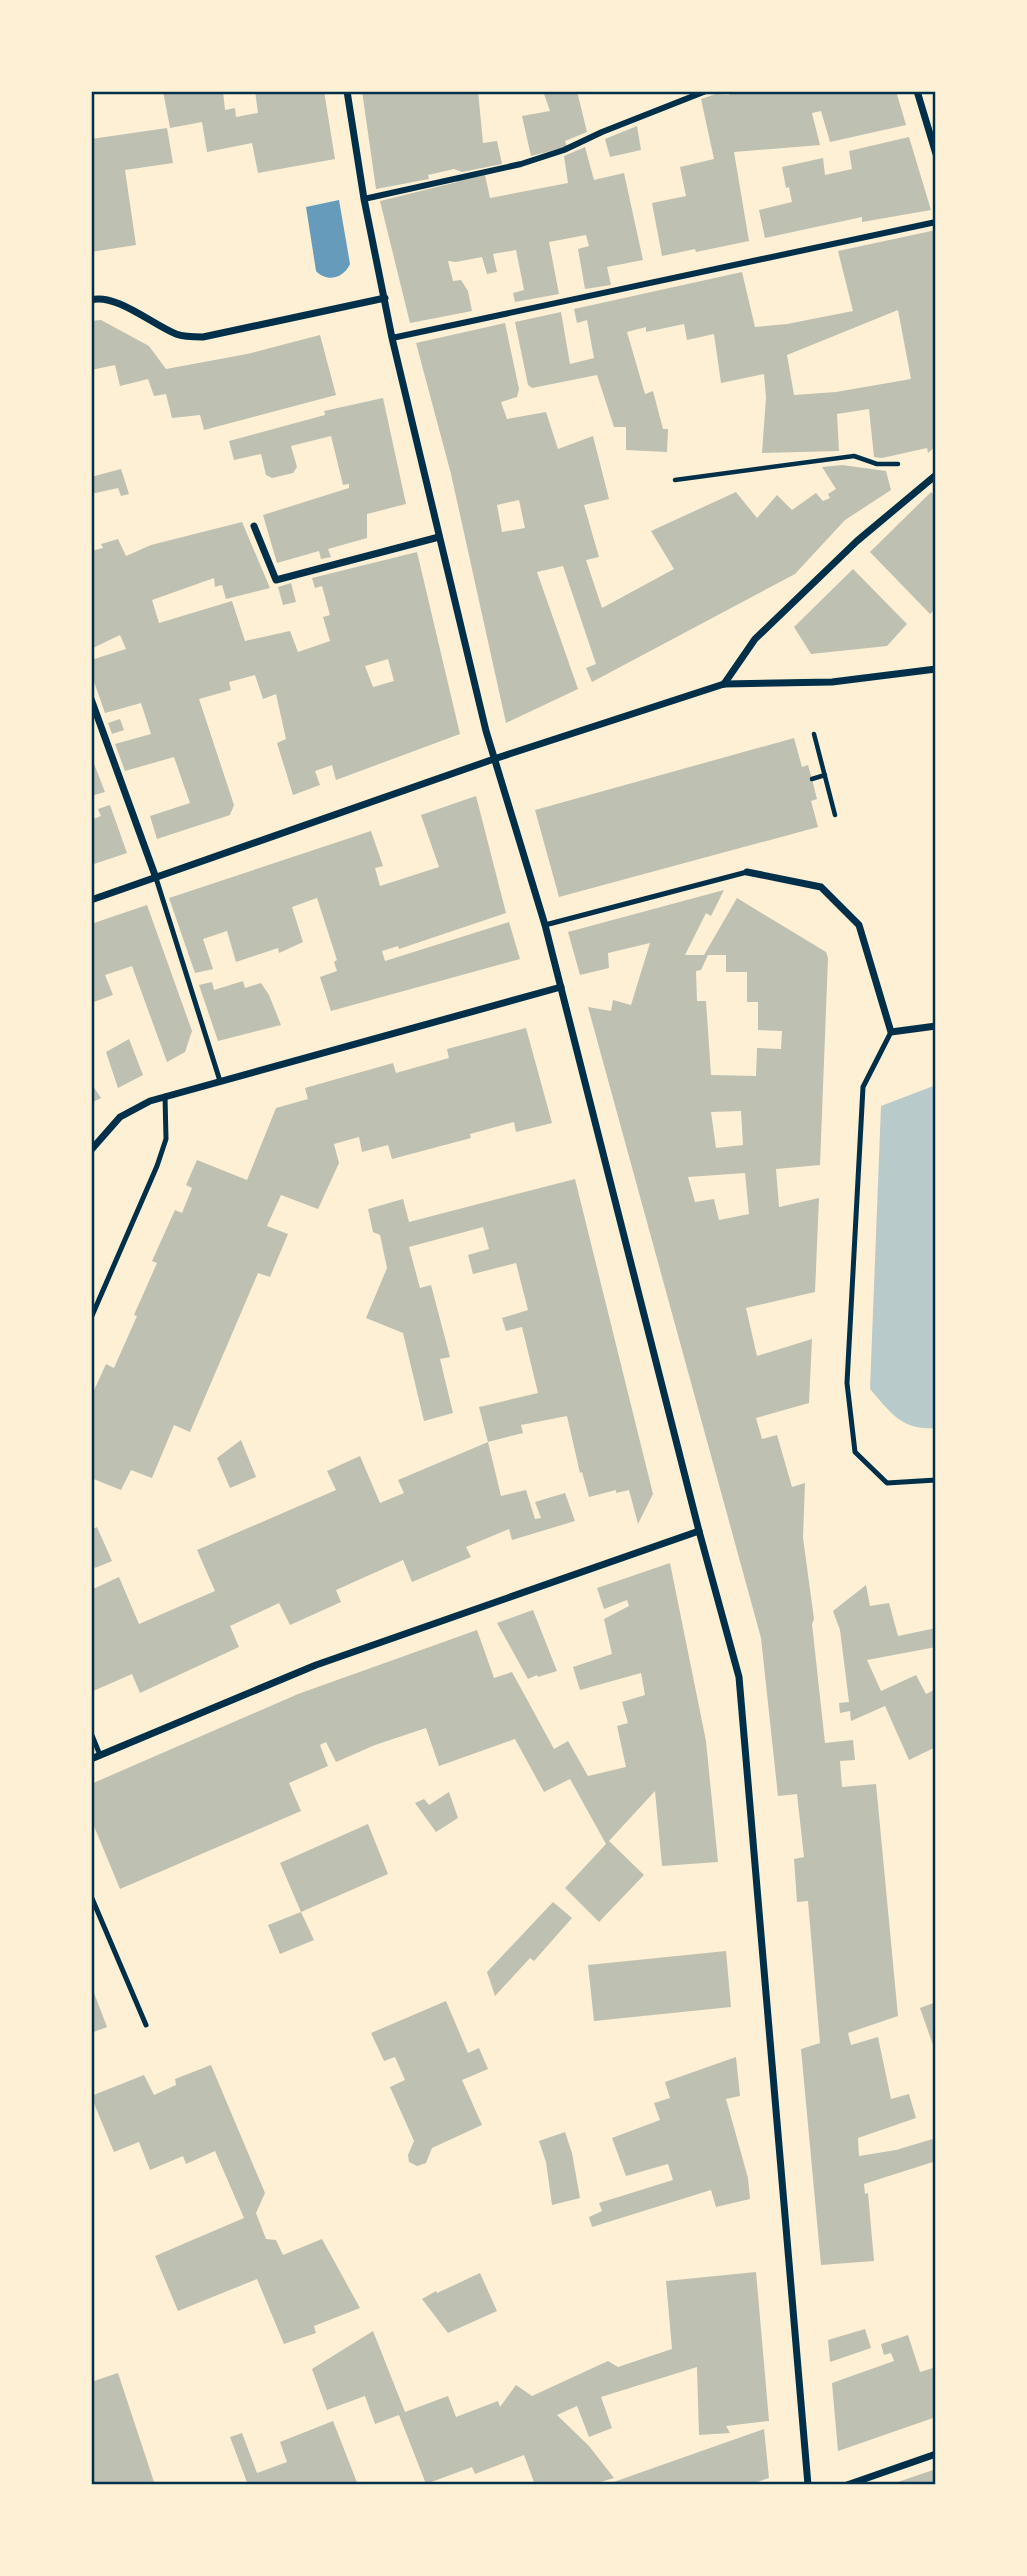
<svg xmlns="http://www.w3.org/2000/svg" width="1027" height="2576" font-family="Cabin,sans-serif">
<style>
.green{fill:#b9caca}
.water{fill:#669bbc}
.building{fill:#bec0b2;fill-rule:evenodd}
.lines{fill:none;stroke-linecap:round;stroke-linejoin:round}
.path{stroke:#003049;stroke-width:4.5}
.service{stroke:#003049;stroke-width:5}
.pedestrian{stroke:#003049;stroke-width:6}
.minor{stroke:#003049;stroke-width:7}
.neatline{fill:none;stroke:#003049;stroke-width:2.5}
</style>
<rect width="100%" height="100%" fill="#fdf0d5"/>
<path class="green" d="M936,1085V1428C902,1431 890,1412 870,1389L881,1106Z"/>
<path class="water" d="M339,200L350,264C344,278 327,283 316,271L306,207Z"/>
<g class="building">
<path d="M163,91H223L225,110L235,108L236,117L258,113L255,91H324L335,159L258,173L252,143L207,152L202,122L170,128Z"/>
<path d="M362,91H438V93L478,91L483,143L497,141L502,164L462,172L454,169L428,175L429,179L376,189Z"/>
<path d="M543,91H577L587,132L565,141L567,147L531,156L522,116L550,111Z"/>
<path d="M729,91H896L906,125L830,142L821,111L812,113L820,145L734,152L749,241L696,252L695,249L662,256L652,203L686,196L680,167L714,159L701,99L716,94L729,95Z"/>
<path d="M637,126L641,150L610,157L605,139Z"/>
<path d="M167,128L173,163L125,170L136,245L91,252V139Z"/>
<path d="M909,137L931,210L862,222V217L765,238L759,210L792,202L789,187L786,188L782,167L823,158L825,175L852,169L849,151Z"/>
<path d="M585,147L594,180L624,173L643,260L607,267L611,285L585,289L578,249L589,246L586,235L549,242L559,294L515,302L513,293L524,290L516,250L493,254L497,272L487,274L482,257L456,262L448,261L453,281L461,280L468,291L472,311L410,323L380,201L457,182L456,180L485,175L490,198L568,183L564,156Z"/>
<path d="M936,230V446L928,453L927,448L882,458L874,457L869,409L837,414L839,451L762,453L766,397L764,374L721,383L714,334L687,340L684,324L646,332V327L627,332L645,394L653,391L663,429H668L667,452L626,450V427H614L597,375L532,388L528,385L515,322L561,312L570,364L594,358L587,320L577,323L574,309L742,272L755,327L787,324L853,311L838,251ZM898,310L911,379L836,392L794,395L787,355Z"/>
<path d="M101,320L149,346L166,369L247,354L320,335L336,395L204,430L200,415L172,418L166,394L154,396L148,379L120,386L115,365L91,370V321Z"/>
<path d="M505,323L519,389L517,397L501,402L507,419L546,412L558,449L593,436L609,499L584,505L599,557L586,560L602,608L674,569L651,531L736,492L757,518L777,495L792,510L816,493L823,501L830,498L828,494L836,489L822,467L842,465L886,471L891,490L845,520L795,574L592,682L586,668L596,664L563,566L537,572L578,689L506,723L451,474L416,343ZM519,500L525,528L502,532L497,505Z"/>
<path d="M383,398L406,504L367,514V538L328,549L331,557L321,559L319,551L277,563L263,515L349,488V484L343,485L331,436L291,446L297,467L293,473L272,478L266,475L261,454L234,460L229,441L325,415L324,411Z"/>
<path d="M121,469L129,494L121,496L118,488L91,494V477Z"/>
<path d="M931,492L936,497V609L930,614L870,552Z"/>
<path d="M242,522L270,588L226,599L222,585L215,587L214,578L152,600L159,623L232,601L245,641L290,631L298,652L330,641L323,617L330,615L322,586L315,588L312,578L417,552L460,734L336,780L332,765L315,771L320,785L293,795L277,743L286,739L276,694L263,699L255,675L229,682L231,690L199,699L234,805L230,815L157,839L150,816L190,803L174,757L125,771L115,744L151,734L141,703L105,713L91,673V660L126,649L120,635L91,649V551L103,548L101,544L118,539L126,556L151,545ZM388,659L394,681L373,687L365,666Z"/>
<path d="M853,569L907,624L887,646L811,654L794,627Z"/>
<path d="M291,583L296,602L283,605L278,587Z"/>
<path d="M120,719L124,730L112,734L108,723Z"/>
<path d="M794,738L802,767L808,765L812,779L817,799L811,801L818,827L559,897L535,810Z"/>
<path d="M91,756L105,792L91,796Z"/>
<path d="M476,796L506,913L399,949L398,946L382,951L385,961L509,922L520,959L331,1011L320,977L337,971L334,962L337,960L317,898L292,907L303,942L279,953L278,948L236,962L227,931L203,939L213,969L195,973L169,898L371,831L383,866L375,868L380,886L439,867L421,815Z"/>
<path d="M110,805L127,853L91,865V820L101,816L98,809Z"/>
<path d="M724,890L711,916L706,913L685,955H704L737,898L826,952L828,958L820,1165L776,1169L779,1207L819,1198L815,1292L746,1308L757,1356L812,1339L809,1403L756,1418L762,1439L777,1435L792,1487L805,1483L803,1538L814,1619L812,1624L825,1743L853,1740L855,1760L840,1761L842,1787L876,1784L898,2016L848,2033L851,2045L878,2037L891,2099L909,2094L916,2118L858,2138L859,2156L896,2150L936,2138V2161L864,2184L865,2194L868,2193L874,2261L821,2265L801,2049L820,2043L808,1901L797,1902L794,1859L804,1857L797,1794L778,1796L761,1638L588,1007L611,1011L613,1000L631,1005L650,943L608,953L609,968L580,975L568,932ZM708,955H726V972H747V1002H758V1030L782,1031L781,1049L757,1048L756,1076L711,1075L706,1001H697L696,971L701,970ZM741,1111L743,1145L716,1148L711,1112ZM745,1173L749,1214L719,1220L714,1199L695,1202L688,1177Z"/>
<path d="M147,905L192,1031L185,1052L167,1062L132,966L105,975L113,995L91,1003V924Z"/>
<path d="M243,981L245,988L261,983L269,995L281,1025L218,1041L199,985L212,982L214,990Z"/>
<path d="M526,1028L552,1123L516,1132L514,1122L470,1134L471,1138L392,1159L388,1145L362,1152L359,1137L334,1144L339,1163L318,1209L281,1195L267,1226L288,1234L270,1277L258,1273L190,1432L174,1425L152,1478L131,1470L121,1490L91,1478V1397L106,1364L114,1368L137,1316L134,1315L157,1263L152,1261L175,1210L182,1213L192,1188L186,1185L197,1160L247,1180L276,1108L308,1099L305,1088L393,1063L396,1073L449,1058L447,1049Z"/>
<path d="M129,1039L143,1075L118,1088L106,1052Z"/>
<path d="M91,1083L101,1098L91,1103Z"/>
<path d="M575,1179L653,1494L638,1524L629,1490L616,1493V1490L589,1497L582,1472L580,1473L567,1416L521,1425L523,1433L488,1442L479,1407L538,1393L522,1327L506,1331L502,1318L528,1310L516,1263L473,1274L468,1255L489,1249L483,1227L409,1247L420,1288L431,1285L450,1357L440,1359L453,1413L424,1421L403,1333L366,1318L387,1268L380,1235L373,1232L368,1209L403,1199L409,1222Z"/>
<path d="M241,1440L256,1477L230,1488L217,1458Z"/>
<path d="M488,1442L501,1496L526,1490L535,1519L541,1518L535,1502L565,1493L575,1521L512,1540L509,1529L466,1547L471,1557L412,1582L403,1560L336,1590L341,1602L290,1625L279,1603L230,1626L239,1647L140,1693L132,1674L91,1692V1590L119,1577L139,1624L215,1591L197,1550L336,1490L327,1471L360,1456L380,1503L404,1493L398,1480Z"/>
<path d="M97,1527L112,1561L95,1568L91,1560V1530Z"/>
<path d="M670,1563L706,1741L718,1862L662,1866L655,1791L609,1841L644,1875L599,1922L565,1888L606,1844L570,1779L544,1792L515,1739L439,1766L426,1728L375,1745L336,1762L326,1742L320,1745L328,1766L289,1783L301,1811L120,1889L91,1819V1784L298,1694L477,1630L494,1678L512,1672L554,1749L568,1741L588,1776L626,1767L617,1726L628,1723L622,1702L645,1695L641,1673L580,1690L573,1667L612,1654L604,1619L629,1606L627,1600L604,1609L597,1588Z"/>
<path d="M866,1585L870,1606L889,1603L898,1636L936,1628V1647L867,1660L881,1691L916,1675L926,1694L936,1689V1747L909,1760L885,1706L851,1721L850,1711L840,1713L839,1703L849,1702L840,1630L833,1611Z"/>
<path d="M533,1610L557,1671L538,1677L537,1675L528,1679L497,1623Z"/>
<path d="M449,1792L458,1818L436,1832L415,1803L424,1799L429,1805Z"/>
<path d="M368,1824L388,1874L301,1912L280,1863Z"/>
<path d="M553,1902L572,1918L534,1961L530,1958L495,1996L487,1972Z"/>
<path d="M301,1912L314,1940L280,1954L268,1925Z"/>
<path d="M726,1951L731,2007L594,2021L588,1965Z"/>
<path d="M91,1985L107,2027L91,2033Z"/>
<path d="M446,2001L468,2053L479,2048L488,2069L462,2080L482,2125L432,2148L426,2163L417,2166L409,2162L408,2155L414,2141L390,2087L405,2080L395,2057L384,2061L371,2033Z"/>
<path d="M936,2002V2044L933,2045L920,2008Z"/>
<path d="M736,2057L740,2096L726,2099L748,2178L750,2199L716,2207L711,2190L592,2227L589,2217L602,2211L599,2203L673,2180L668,2164L626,2176L612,2138L660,2120L654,2103L670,2098L665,2082Z"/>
<path d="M211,2065L265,2193L256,2213L266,2239L276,2240L283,2255L322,2239L360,2308L314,2326L316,2333L284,2344L257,2279L178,2311L155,2256L244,2218L215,2151L186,2164L183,2156L150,2170L139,2142L114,2152L91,2096L144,2075L154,2095L176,2085L175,2079Z"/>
<path d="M565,2132L572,2153L580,2198L552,2205L546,2162L539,2141Z"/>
<path d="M756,2272L769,2421L726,2426L730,2433L699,2435L697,2367L601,2397L612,2428L589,2437L577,2406L557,2415L589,2446L614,2478L591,2485H535L524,2455L475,2474L472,2467L426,2484L399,2415L375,2424L365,2396L327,2410L312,2369L373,2331L405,2412L448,2396L456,2417L498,2401L500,2407L516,2385L532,2396L608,2361L618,2367L672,2349L666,2281Z"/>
<path d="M480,2273L497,2311L448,2333L422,2299L436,2291L437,2293Z"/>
<path d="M865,2329L871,2348L830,2362L828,2340Z"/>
<path d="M908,2335L920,2372L936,2367V2417L838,2451L832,2383L894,2361L891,2353L884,2355L881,2344Z"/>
<path d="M118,2373L155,2485H91V2382Z"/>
<path d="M333,2421L358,2485H248L230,2437L242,2433L257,2473L287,2462L280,2442Z"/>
<path d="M764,2429L769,2478L748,2485H605Z"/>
<path d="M936,2469V2485H889Z"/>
</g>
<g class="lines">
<g class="path">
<path d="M675,480L854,456L877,464H898"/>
<path d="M814,734L835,815"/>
<path d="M812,779L825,775"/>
</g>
<g class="service">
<path d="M156,878L220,1081"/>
<path d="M545,925L747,872"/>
<path d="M891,1032L863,1087L847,1383L855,1452L887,1483L936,1480"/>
<path d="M91,1318L157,1166L166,1139L165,1096"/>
<path d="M91,1733L100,1755"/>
<path d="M91,1896L146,2025"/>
</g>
<g class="pedestrian">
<path d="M364,199L521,164L564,150L602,132L706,91"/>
<path d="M392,338L936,222"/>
</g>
<g class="minor">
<path d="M347,91L364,199L392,338L486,731L545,925L699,1531L739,1677L808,2485"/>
<path d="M917,91L936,154"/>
<path d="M91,300C116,293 153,325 176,334C184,337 194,337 203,337L385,298"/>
<path d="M254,526L276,580L439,537"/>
<path d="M724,684L755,639L857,541L936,475"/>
<path d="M91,699L156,878"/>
<path d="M747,872L821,887L859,925L891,1032L936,1026"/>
<path d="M91,900L494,759L724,684L832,682L936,669"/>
<path d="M91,1150L120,1117L150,1101L561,987"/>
<path d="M91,1759L316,1665L699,1531"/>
<path d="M847,2485L936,2454"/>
</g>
</g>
<rect width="1027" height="2576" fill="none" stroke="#fdf0d5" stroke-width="186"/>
<rect x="93" y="93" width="841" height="2390" class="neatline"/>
</svg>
